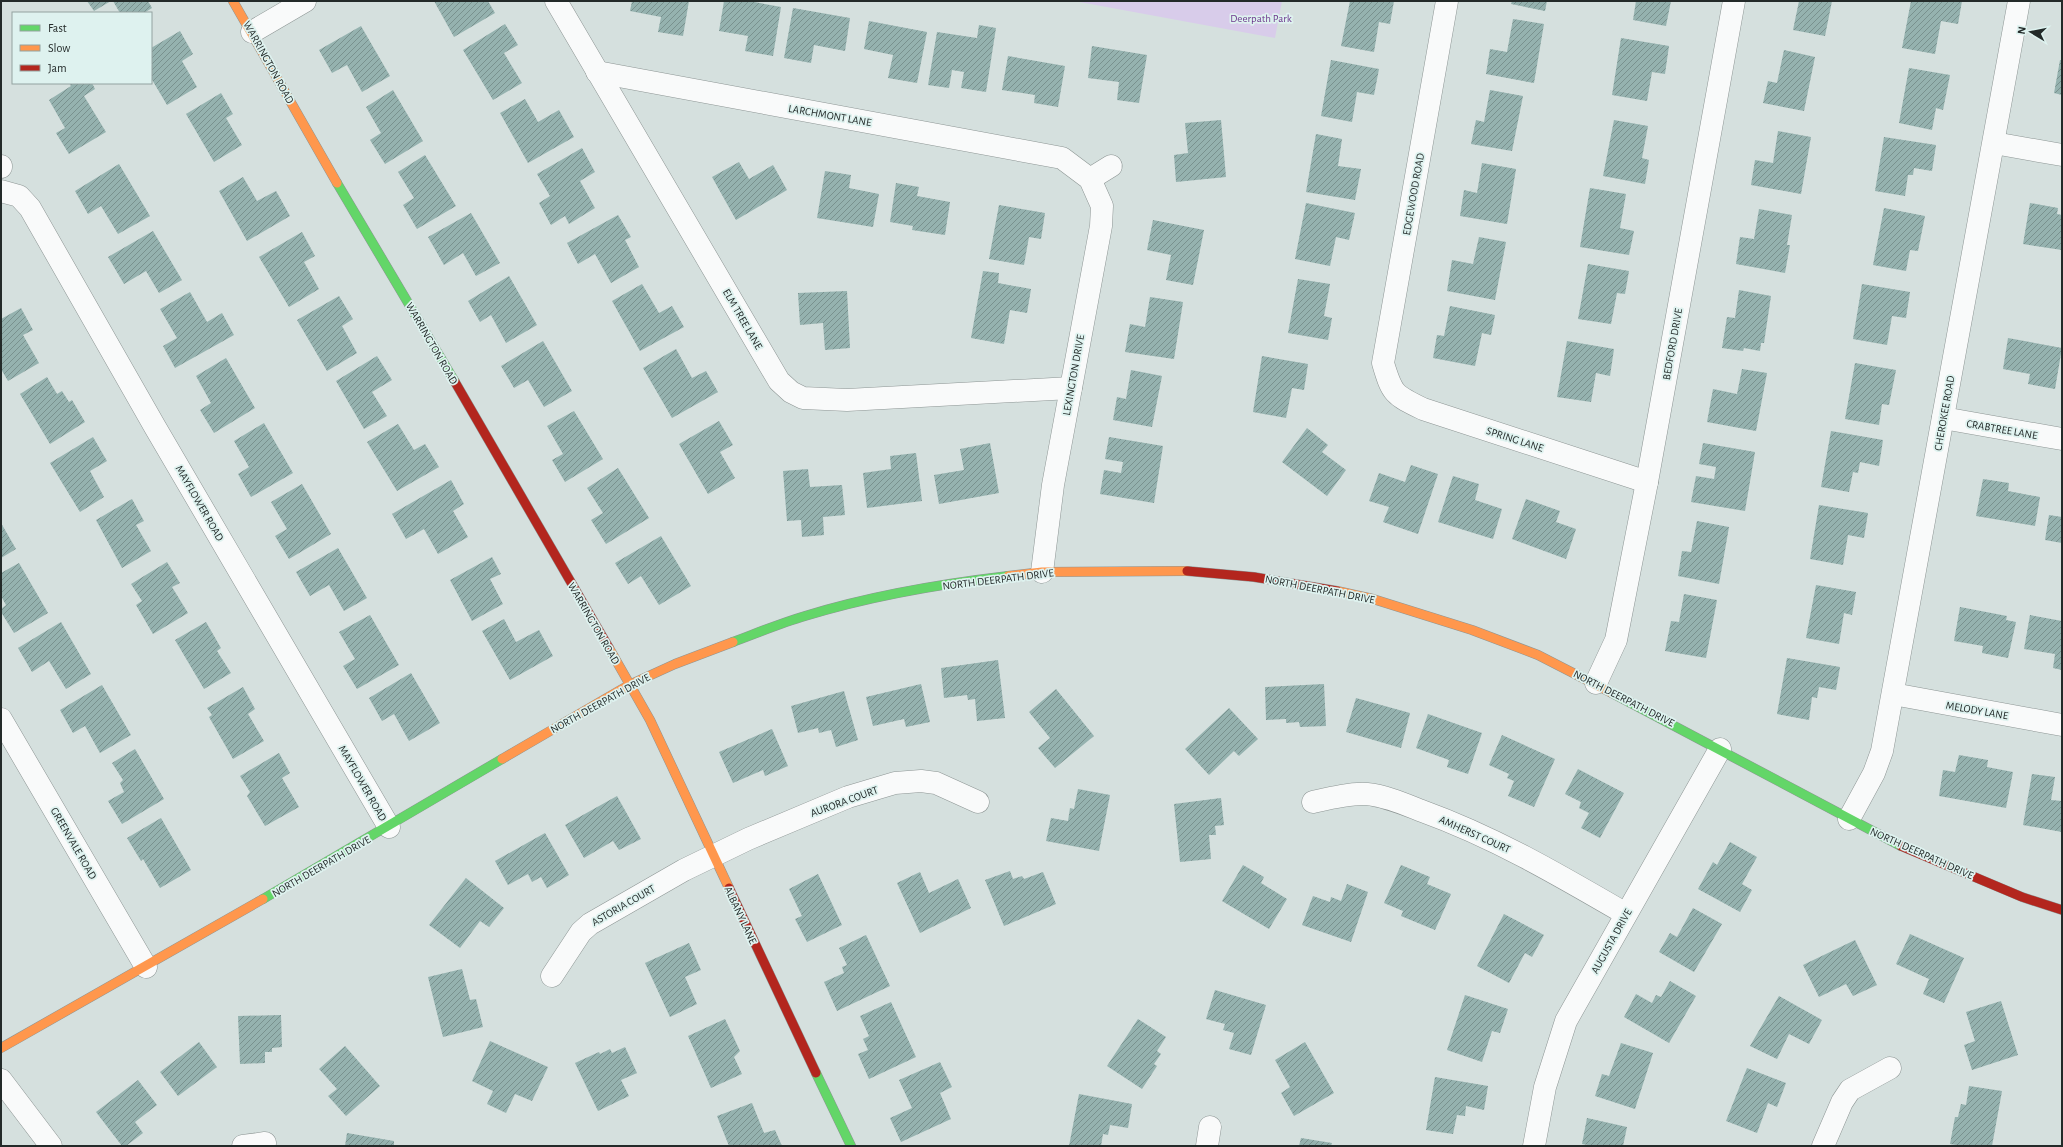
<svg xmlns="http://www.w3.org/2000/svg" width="2063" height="1147" font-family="'Alegreya Sans',sans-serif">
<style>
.green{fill:#d8ccea}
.building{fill:url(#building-hatch)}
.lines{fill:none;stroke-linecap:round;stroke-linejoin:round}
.street-casing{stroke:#8d9594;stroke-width:23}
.fast-casing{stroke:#8d9594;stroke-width:10}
.slow-casing{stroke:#8d9594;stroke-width:10}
.jam-casing{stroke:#8d9594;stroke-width:10}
.street{stroke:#f9fafa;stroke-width:22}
.fast{stroke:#63d668;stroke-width:9}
.slow{stroke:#ff974d;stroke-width:9}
.jam{stroke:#b3261e;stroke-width:9}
.labels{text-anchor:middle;stroke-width:3.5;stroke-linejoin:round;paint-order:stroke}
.park-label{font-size:11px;fill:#6d398e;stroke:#def2ef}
.street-label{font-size:11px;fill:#232a29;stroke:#def2ef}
</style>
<defs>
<pattern id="building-hatch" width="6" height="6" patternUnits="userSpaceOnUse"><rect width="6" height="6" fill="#95b2af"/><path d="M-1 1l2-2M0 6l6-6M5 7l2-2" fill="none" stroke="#79918e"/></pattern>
</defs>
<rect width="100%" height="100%" fill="#d5e0de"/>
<path class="green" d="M1074,1H1282L1275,38Z"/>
<g class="building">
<path d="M87,1H111L94,11Z"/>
<path d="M113,1H148L152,8L144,13H120Z"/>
<path d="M434,1H488L495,13L454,37Z"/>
<path d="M632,1H689L683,36L658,32L661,17L630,11Z"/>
<path d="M724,1H749L781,7L773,56L745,51L748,36L719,31Z"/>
<path d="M1350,1H1394L1390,24L1379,22L1374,52L1341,46Z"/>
<path d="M1512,1H1547L1545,11L1511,4Z"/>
<path d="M1636,1H1671L1666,26L1633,20Z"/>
<path d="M1799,1H1832L1825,36L1793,30Z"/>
<path d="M1911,1H1962L1958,24L1941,21L1935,54L1902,48Z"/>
<path d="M793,8L850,18L845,51L814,45L811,63L784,58Z"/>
<path d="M1513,19L1544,24L1534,83L1486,74L1490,49L1507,52Z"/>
<path d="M869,21L927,32L917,83L888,78L893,55L864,49Z"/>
<path d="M505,24L518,45L504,53L522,83L493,100L463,50Z"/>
<path d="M979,25L996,28L986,92L961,88L964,72L952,70L949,88L928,85L937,32L977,38Z"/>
<path d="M361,26L390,76L362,92L347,65L332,73L319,50Z"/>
<path d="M180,31L193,54L182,61L197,87L167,105L151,78V48Z"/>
<path d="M1621,38L1669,46L1665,74L1652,72L1647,101L1612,95Z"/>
<path d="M1092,46L1147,55L1139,103L1117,100L1119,82L1088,78Z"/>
<path d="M1784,50L1815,57L1804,111L1763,103L1768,81L1777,83Z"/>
<path d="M1008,56L1065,66L1058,107L1034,103L1035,95L1002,90Z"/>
<path d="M1331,60L1379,69L1374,95L1357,92L1352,122L1321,116Z"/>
<path d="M2060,60H2062V95L2054,93Z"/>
<path d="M1909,68L1950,75L1943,110L1936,108L1932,130L1899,123Z"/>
<path d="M69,83H92L95,89L84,96L106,132L69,154L56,133L65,128L49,100L71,86Z"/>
<path d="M393,90L423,141L385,164L370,140L381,133L366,107Z"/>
<path d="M1490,90L1523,96L1512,151L1471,144L1476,120L1484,122Z"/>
<path d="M221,93L233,114L226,118L242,145L214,162L186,114Z"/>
<path d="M525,99L538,122L559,110L574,137L528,163L500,113Z"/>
<path d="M1221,120L1226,177L1176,182L1174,155L1188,153L1185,123Z"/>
<path d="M1614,120L1648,126L1642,158L1649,160L1645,184L1603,176Z"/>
<path d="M1778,131L1811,137L1801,194L1751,185L1755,160L1773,163Z"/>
<path d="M1316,134L1342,139L1338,166L1361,169L1355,200L1306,192Z"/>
<path d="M1884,137L1936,145L1932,171L1914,168L1913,175H1908L1905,196L1875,191Z"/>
<path d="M582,148L595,172L580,181L595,208L569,224L565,216L551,225L539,203L550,196L537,174Z"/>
<path d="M425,155L456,206L417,229L403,205L414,198L398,172Z"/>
<path d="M739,162L749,179L773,165L787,190L736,220L712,177Z"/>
<path d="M1482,163L1516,169L1507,224L1460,216L1464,190L1477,193Z"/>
<path d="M119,164L150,216L118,234L101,206L88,214L75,191Z"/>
<path d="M825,171L851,175L849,188L879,194L873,227L817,218Z"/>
<path d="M243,177L257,201L276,191L290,216L247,241L219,191Z"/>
<path d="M896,183L919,187L917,196L950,202L945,235L912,230L913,226L890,222Z"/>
<path d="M1590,188L1626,194L1620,228L1634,231L1629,255L1580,247Z"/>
<path d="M1306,203L1355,213L1349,240L1336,237L1330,266L1295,259Z"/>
<path d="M2030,203L2058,208L2057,214L2062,215V250L2023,244Z"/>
<path d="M999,205L1045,213L1041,239L1029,237L1024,265L989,259Z"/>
<path d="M1884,208L1925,216L1918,251L1910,250L1906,271L1873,265Z"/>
<path d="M1759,209L1792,215L1787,245H1790L1785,273L1736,264L1740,237L1754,239Z"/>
<path d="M471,213L500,263L476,276L463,253L444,265L428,237Z"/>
<path d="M618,215L631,237L625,240L639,267L611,283L595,254L578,264L567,243Z"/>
<path d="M1153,220L1204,230L1193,285L1166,280L1171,255L1147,250Z"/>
<path d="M153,231L182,280L159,293L146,271L124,284L108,257Z"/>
<path d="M302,232L315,256L304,262L319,289L289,307L259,257Z"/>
<path d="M1479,237L1506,242L1495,300L1447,291L1452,260L1473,264Z"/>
<path d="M1588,264L1629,271L1625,294L1617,293L1611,324L1578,319Z"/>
<path d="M983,271L999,273L998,283L1031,289L1027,313L1010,310L1004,344L971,338Z"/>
<path d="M509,276L537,325L506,343L491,315L480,322L468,301Z"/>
<path d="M1298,279L1330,284L1324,316L1332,318L1328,340L1288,333Z"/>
<path d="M642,284L659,313L672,306L684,327L640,351L612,301Z"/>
<path d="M1862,284L1910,292L1906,318L1892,316L1887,345L1853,339Z"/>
<path d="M1739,290L1771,296L1764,343H1761L1760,351L1744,348L1743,351L1722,348L1727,317L1735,318Z"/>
<path d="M847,291L850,348L825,350L823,323L800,325L798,293Z"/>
<path d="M190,292L207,322L222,313L234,335L175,368L163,346L177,338L160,309Z"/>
<path d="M339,296L353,319L342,326L357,353L327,371L297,320Z"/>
<path d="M1150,297L1183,302L1174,359L1125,352L1130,324L1145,327Z"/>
<path d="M1450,306L1495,315L1491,335L1482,333L1475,366L1433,358L1437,335L1444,336Z"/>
<path d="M21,308L33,330L23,335L39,363L8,381L1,369V319Z"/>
<path d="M2008,338L2062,348L2055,389L2028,384L2030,374L2003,369Z"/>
<path d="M543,341L572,391L544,407L528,380L514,388L501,366Z"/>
<path d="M1567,341L1614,349L1610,376L1596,373L1591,402L1557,397Z"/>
<path d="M676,349L692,378L706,371L718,392L672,418L643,368Z"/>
<path d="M377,356L392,380L372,392L387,416L364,429L336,381Z"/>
<path d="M1262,356L1308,364L1304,390L1292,388L1286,418L1253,412Z"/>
<path d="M226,358L255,408L214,433L200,410L211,403L196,376Z"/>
<path d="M1855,363L1896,370L1889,405L1882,404L1879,425L1845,419Z"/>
<path d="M1742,369L1767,373L1756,431L1707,422L1713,389L1737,394Z"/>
<path d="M1131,370L1162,376L1152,427L1113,420L1117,397L1126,399Z"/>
<path d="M47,377L57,394L62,391L69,402L72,400L85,422L50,444L20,394Z"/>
<path d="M574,411L603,459L565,482L552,460L563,454L547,426Z"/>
<path d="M719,421L733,445L720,452L735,478L708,494L679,444Z"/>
<path d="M264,423L293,473L251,497L238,474L249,467L234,441Z"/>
<path d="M398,424L414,450L425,444L439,467L397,491L367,442Z"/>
<path d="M1307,428L1328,445L1322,452L1346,470L1327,496L1282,462Z"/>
<path d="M1831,431L1883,440L1879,466L1860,462L1858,473L1853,472L1849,492L1821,487Z"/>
<path d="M93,437L107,461L90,471L104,497L80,512L50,463Z"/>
<path d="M1109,437L1163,446L1154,503L1100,494L1104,470L1121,473L1123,462L1105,459Z"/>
<path d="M990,443L999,493L939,504L934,475L964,470L960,449Z"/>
<path d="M1703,443L1755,452L1745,511L1691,502L1696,476L1714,479L1716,467L1699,464Z"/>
<path d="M916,453L922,501L867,508L863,473L891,469L890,456Z"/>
<path d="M1411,465L1438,474L1418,534L1383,522L1389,507L1369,501L1379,473L1405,482Z"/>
<path d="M618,468L649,518L606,544L591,520L603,513L587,488Z"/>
<path d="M808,469L810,487L842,485L845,515L823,517L824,535L802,537L801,520L787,521L783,471Z"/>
<path d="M1453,476L1479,484L1475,500L1502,509L1493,539L1438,522Z"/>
<path d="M1983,479L2009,483L2008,491L2040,497L2035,526L1976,516Z"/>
<path d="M451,480L464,504L453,511L468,537L438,554L424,529L406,539L392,514Z"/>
<path d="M302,484L331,534L289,559L275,536L287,529L271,502Z"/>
<path d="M132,499L144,521L136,525L151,551L122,568L96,520Z"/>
<path d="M1526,499L1560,511L1556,522L1576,529L1566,559L1512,539Z"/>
<path d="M1819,505L1868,513L1864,538L1848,535L1843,565L1810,559Z"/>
<path d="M2049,515L2062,517V543L2045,540Z"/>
<path d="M1697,521L1729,527L1719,584L1678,576L1682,551L1691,552Z"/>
<path d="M1,523L16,549L1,558Z"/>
<path d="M661,536L691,586L659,605L641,576L628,584L615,563Z"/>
<path d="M338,548L367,598L344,611L329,585L310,596L296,572Z"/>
<path d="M492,557L501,574L490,579L503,604L472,621L450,580Z"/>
<path d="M167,562L180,583L172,587L188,613L153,634L136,605L142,601L131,584Z"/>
<path d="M19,563L48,613L14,633L1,612V609L6,605L1,596V573Z"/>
<path d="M1816,585L1856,592L1852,615L1844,613L1839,644L1806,638Z"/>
<path d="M1684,594L1717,600L1706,658L1665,651L1671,621L1679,622Z"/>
<path d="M1960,607L2007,616L2006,620L2016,622L2008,658L1982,653L1983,646L1954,641Z"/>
<path d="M370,615L399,665L357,689L343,666L355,659L339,632Z"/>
<path d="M2030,615L2062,621V670L2053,668L2055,654L2024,649Z"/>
<path d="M504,619L516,642L539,630L553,656L510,680L482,631Z"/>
<path d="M61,622L91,674L66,689L49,661L32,672L18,648Z"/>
<path d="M206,622L221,648L217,651L231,673L204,689L175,640Z"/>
<path d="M1787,658L1840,667L1836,690L1819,687L1817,698L1812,697L1809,720L1777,714Z"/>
<path d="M998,660L1005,718L977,721L975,699L968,700L967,695L944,698L941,668Z"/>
<path d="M411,673L440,723L409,741L394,714L382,721L369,698Z"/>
<path d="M921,684L930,722L906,727L904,719L873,726L866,697Z"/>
<path d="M1324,684L1326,726L1300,727L1299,722L1286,723V719L1266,720L1265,687Z"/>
<path d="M102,685L131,735L100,753L85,726L73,733L60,710Z"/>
<path d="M243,687L255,709L248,714L264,741L233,759L209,717L212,715L207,708Z"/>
<path d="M1056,689L1094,736L1055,768L1038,748L1050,738L1029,712Z"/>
<path d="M844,691L858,740L836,747L831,730L819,733L818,728L798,733L791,706Z"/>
<path d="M1356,698L1410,713L1401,748L1346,732Z"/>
<path d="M1229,708L1258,739L1239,756L1234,751L1209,775L1185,749Z"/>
<path d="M1428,714L1482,733L1468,774L1447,767L1449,760L1416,748Z"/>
<path d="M772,729L788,766L765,776L763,770L733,783L719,752Z"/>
<path d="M1502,735L1555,759L1534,807L1508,796L1514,781L1507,778L1509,774L1489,765Z"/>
<path d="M135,749L164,799L122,824L108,801L124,792L120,783L123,780L112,763Z"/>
<path d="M279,753L290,773L282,778L299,807L265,826L247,796L250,792L240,776Z"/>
<path d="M1959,755L1988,760L1987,767L2013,772L2006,808L1939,796L1943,770L1955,772Z"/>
<path d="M1578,769L1624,793L1600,838L1581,828L1589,813L1579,808L1581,802L1565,794Z"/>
<path d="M2032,774L2055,777L2051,800L2062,801V832L2023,825Z"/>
<path d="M1078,789L1110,795L1099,851L1046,841L1051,818L1068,821L1070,808L1074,809Z"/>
<path d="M617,796L641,839L619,850L613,841L584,858L565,825Z"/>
<path d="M1221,798L1224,825L1215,826L1216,835H1209L1211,859L1180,862L1174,804Z"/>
<path d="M161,818L191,870L160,888L143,859L141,861L127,838Z"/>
<path d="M545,833L569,875L547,888L541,877L532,882L528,874L508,885L495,861Z"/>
<path d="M1730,842L1757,857L1742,884L1752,890L1740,912L1698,889L1713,862L1717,865Z"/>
<path d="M1243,865L1264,877L1261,883L1287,899L1269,929L1222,901Z"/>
<path d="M1401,865L1430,877L1427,884L1451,894L1435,930L1401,916L1403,911L1384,903Z"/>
<path d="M1010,871L1013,879L1022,876L1024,879L1043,872L1056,904L1004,926L985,880Z"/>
<path d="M920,872L929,893L958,879L971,908L920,933L897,883Z"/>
<path d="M818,874L842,925L807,942L795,919L802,916L789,889Z"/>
<path d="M466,878L504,908L489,927L480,921L460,948L429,925Z"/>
<path d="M1347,884L1368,892L1351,942L1302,925L1313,896L1330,902L1331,897L1341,901Z"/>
<path d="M1693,908L1722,924L1694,972L1659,952L1670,933L1677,937Z"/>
<path d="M1504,914L1544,935L1532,957L1525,953L1509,983L1477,966Z"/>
<path d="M1910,934L1964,958L1944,1003L1923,994L1929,979L1896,964Z"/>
<path d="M866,935L890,986L837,1011L824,982L844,973L842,967L847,965L839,948Z"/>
<path d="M1855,940L1877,985L1853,996L1846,984L1819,997L1803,965Z"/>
<path d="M689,943L701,970L685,977L697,1004L670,1017L645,963Z"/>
<path d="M462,969L470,1000L476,999L483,1027L443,1037L428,977Z"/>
<path d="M1670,981L1696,996L1669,1043L1624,1017L1636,994L1652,1003L1656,995L1661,997Z"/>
<path d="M1215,990L1266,1005L1251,1055L1229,1049L1234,1033L1223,1030L1225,1024L1206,1019Z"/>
<path d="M1465,995L1508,1009L1500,1033L1492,1031L1482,1062L1447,1050Z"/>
<path d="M1779,996L1822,1020L1809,1044L1789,1034L1777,1059L1750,1046Z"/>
<path d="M2001,1001L2018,1055L1972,1070L1964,1045L1975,1041L1966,1012Z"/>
<path d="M891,1002L916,1057L869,1079L858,1054L868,1050L863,1039L869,1036L860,1016Z"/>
<path d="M281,1015L282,1047L272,1048V1052H265V1063L240,1064L238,1016Z"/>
<path d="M725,1019L740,1051L734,1057L742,1074L711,1088L688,1036Z"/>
<path d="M1138,1019L1166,1037L1157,1051L1161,1054L1154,1064L1157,1066L1142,1089L1107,1066Z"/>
<path d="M490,1041L548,1067L532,1101L515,1094L506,1113L487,1104L493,1091L472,1081Z"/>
<path d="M199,1042L217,1067L178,1096L160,1072Z"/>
<path d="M1305,1042L1334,1093L1294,1116L1281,1093L1290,1087L1275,1060Z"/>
<path d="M1621,1043L1653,1053L1635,1109L1595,1096L1602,1074L1609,1076Z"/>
<path d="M345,1046L380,1086L346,1116L328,1096L337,1089L319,1069Z"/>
<path d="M625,1047L637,1073L621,1080L629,1096L598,1111L575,1063L599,1052L600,1054L610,1049L612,1053Z"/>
<path d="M940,1062L952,1087L940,1093L951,1119L901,1142L890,1118L912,1108L899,1080Z"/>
<path d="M1747,1068L1786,1083L1777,1107L1768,1103L1757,1133L1726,1121Z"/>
<path d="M1435,1077L1488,1086L1484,1110L1466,1106L1465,1116L1457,1115L1453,1134L1426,1130Z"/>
<path d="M138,1080L157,1105L135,1122L143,1133L126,1146H122L96,1112Z"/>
<path d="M1969,1086L2002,1091L1992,1146H1963L1950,1144L1955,1117H1958L1961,1104L1966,1105Z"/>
<path d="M1079,1094L1132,1104L1128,1128L1110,1125L1108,1135L1103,1134L1101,1146H1069Z"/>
<path d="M752,1103L764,1133L775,1130L782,1146H729L717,1116Z"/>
<path d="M1587,1118L1627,1127L1623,1146H1593L1582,1144Z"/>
<path d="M347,1133L394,1141V1146H345Z"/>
<path d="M1301,1138L1332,1143L1331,1146H1299Z"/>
</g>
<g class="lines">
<defs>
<g id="street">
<path d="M556,1L779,381L791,392L803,398L847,400L1071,388"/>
<path d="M1447,1L1383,363C1392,394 1394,395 1423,409L1647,482"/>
<path d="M252,32L305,1"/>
<path d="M597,72L1062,158L1090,179L1102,206L1101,226L1053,485L1042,572"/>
<path d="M1994,143L2062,155"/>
<path d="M1,167V166"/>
<path d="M1090,179L1111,166"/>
<path d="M1,191L19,196L30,208L155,427L389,827"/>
<path d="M1943,418L2062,439"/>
<path d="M1596,683L1616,640L1647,482L1734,1"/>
<path d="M1893,694L2062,725"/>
<path d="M1,719L146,967"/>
<path d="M1313,802C1330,798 1349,793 1367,794C1386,796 1404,804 1422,811C1494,837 1559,875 1626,914"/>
<path d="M1849,819L1874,773L1882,751L2019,1"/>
<path d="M552,976L581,932L590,924L684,870L748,839L848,797L895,783L921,781L936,783L978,802"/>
<path d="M1,1080L51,1146"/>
<path d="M243,1146L265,1143"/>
<path d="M1207,1146L1210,1127"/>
<path d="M1534,1146L1545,1087L1566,1021L1720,749"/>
<path d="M1823,1146L1842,1102L1850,1090L1890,1068"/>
</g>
<g id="fast">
<path d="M337,183L455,382"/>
<path d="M733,642C757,633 781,623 805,616C870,596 940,584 1008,576"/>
<path d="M1612,693L1901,846"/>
<path d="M263,899L502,759"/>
<path d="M816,1073L851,1146"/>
</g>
<g id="slow">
<path d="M233,1L337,183"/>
<path d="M1008,576L1042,572L1187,571"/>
<path d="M1337,591L1373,599L1472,630L1538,655L1612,693"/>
<path d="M609,648L650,720L729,888"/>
<path d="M502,759L629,685L675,664L733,642"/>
<path d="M1,1048L263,899"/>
</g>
<g id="jam">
<path d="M455,382L609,648"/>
<path d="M1187,571L1254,577L1337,591"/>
<path d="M1901,846L2022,897L2062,910"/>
<path d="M729,888L816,1073"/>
</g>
</defs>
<use href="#street" class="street-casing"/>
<use href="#fast" class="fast-casing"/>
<use href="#slow" class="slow-casing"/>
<use href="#jam" class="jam-casing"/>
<use href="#street" class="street"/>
<use href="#fast" class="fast"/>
<use href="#slow" class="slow"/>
<use href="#jam" class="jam"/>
</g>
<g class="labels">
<g class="park-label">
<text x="1261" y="22">Deerpath Park</text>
</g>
<g class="street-label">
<text transform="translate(269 62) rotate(61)" y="4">WARRINGTON ROAD</text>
<text transform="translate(830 115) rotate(10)" y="4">LARCHMONT LANE</text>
<text transform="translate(1413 194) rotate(-80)" y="4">EDGEWOOD ROAD</text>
<text transform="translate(743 319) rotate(60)" y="4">ELM TREE LANE</text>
<text transform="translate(432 343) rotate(60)" y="4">WARRINGTON ROAD</text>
<text transform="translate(1672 344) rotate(-80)" y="4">BEDFORD DRIVE</text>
<text transform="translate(1073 375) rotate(-80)" y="4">LEXINGTON DRIVE</text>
<text transform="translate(1944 413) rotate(-80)" y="4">CHEROKEE ROAD</text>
<text transform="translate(2002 429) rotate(10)" y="4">CRABTREE LANE</text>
<text transform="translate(1515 439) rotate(18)" y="4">SPRING LANE</text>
<text transform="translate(200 503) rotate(60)" y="4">MAYFLOWER ROAD</text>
<text transform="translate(998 579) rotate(-7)" y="4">NORTH DEERPATH DRIVE</text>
<text transform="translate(1320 589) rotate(11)" y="4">NORTH DEERPATH DRIVE</text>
<text transform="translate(594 623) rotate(60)" y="4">WARRINGTON ROAD</text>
<text transform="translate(1624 698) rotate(27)" y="4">NORTH DEERPATH DRIVE</text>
<text transform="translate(600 703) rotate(-29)" y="4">NORTH DEERPATH DRIVE</text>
<text transform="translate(1977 710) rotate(10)" y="4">MELODY LANE</text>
<text transform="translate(363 783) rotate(60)" y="4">MAYFLOWER ROAD</text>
<text transform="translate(844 801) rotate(-20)" y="4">AURORA COURT</text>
<text transform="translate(1475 834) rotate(24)" y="4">AMHERST COURT</text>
<text transform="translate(74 843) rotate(60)" y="4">GREENVALE ROAD</text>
<text transform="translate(1922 853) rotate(24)" y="4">NORTH DEERPATH DRIVE</text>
<text transform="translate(321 866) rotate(-30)" y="4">NORTH DEERPATH DRIVE</text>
<text transform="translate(623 905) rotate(-30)" y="4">ASTORIA COURT</text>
<text transform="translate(741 915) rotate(65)" y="4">ALBANY LANE</text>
<text transform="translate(1611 941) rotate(-61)" y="4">AUGUSTA DRIVE</text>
</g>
</g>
<rect width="2063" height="1147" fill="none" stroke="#232a29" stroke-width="4"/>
<rect x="12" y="12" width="140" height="72" fill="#def2ef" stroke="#93a2a0"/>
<rect x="20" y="25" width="20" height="6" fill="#63d668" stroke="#93a2a0"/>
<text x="48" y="32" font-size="12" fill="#232a29">Fast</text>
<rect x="20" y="45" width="20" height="6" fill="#ff974d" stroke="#93a2a0"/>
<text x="48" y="52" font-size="12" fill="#232a29">Slow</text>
<rect x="20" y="65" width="20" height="6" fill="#b3261e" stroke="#93a2a0"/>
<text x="48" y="72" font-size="12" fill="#232a29">Jam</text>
<g transform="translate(2031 32) rotate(280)" stroke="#def2ef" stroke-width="3" paint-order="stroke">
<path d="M0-3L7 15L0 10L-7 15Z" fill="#232a29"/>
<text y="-6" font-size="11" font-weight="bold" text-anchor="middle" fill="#232a29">N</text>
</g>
</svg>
